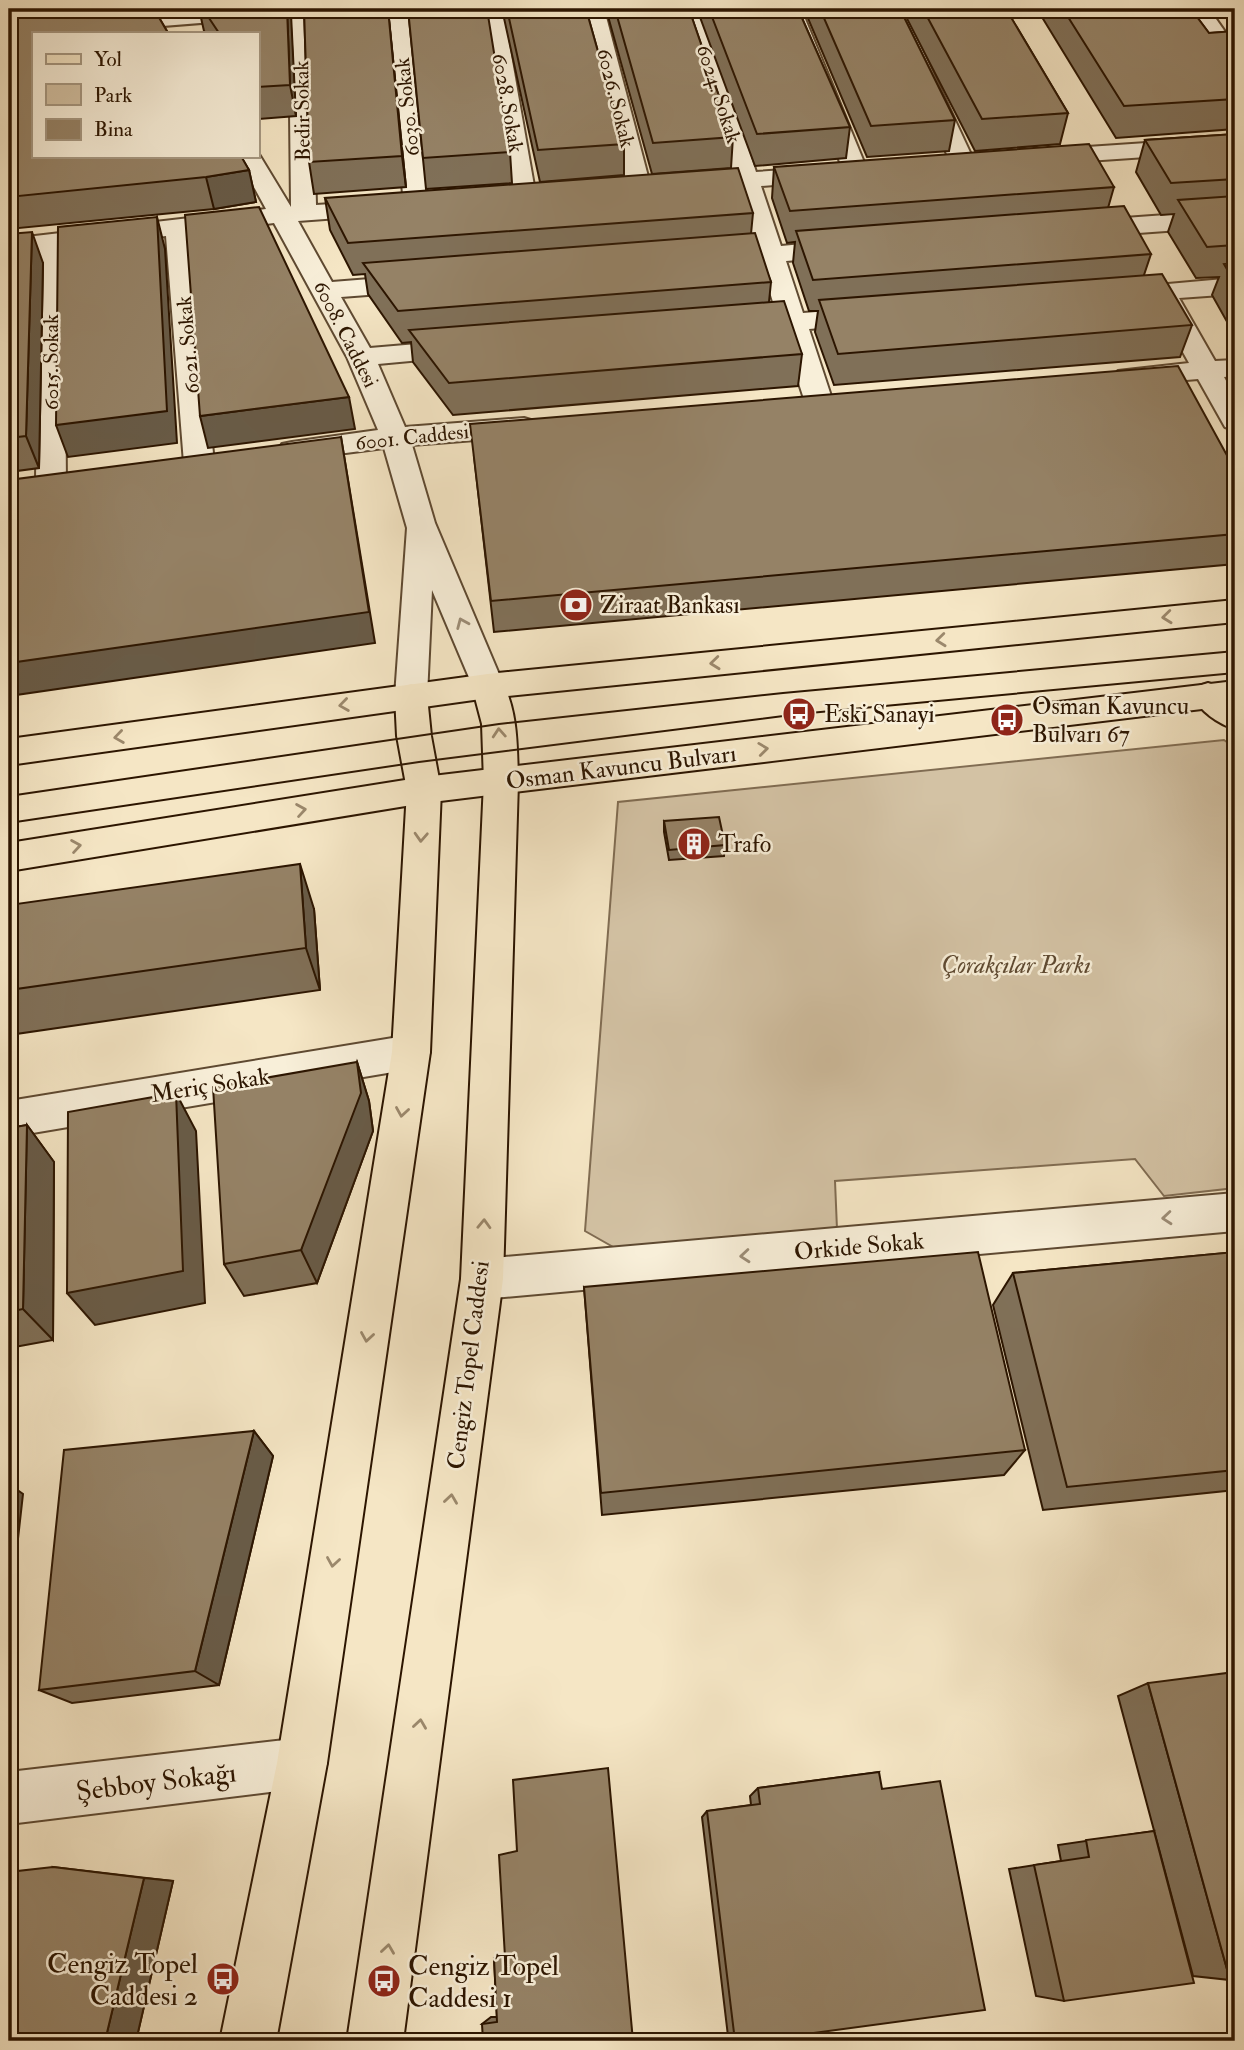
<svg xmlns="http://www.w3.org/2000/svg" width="1244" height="2050" font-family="'IM FELL Double Pica',serif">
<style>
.green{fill:#d3c2a4;stroke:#806c52;stroke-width:2}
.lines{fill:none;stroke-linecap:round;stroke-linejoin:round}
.street-casing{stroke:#5e4931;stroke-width:4}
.primary-casing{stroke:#2c1500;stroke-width:4}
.highway-casing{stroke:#2c1500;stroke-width:4}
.street{fill:#f8efd9;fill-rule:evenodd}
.primary{fill:#f5e6c5;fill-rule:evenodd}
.highway{fill:#f5e6c5;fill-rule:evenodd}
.tram{stroke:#2c1500;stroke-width:2}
.wall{fill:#807058;stroke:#2c1500;stroke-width:2}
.shaded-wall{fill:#685b47;stroke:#2c1500;stroke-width:2}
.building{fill:#958266;stroke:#2c1500;stroke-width:2}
.oneway{stroke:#9b886c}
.oneway2{stroke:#9c8d77}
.labels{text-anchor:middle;stroke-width:5;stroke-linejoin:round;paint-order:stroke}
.far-street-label{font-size:21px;fill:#2c1500;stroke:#f8efd9}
.poi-label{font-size:24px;fill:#2c1500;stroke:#f8efd9;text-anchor:start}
.street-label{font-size:24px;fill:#2c1500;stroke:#f8efd9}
.park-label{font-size:24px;font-style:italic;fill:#5e4931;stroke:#f8efd9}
.near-street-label{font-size:28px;fill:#2c1500;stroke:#f8efd9}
.near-poi-label{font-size:28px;fill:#2c1500;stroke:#f8efd9;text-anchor:end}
</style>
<rect width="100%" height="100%" fill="#f5e6c5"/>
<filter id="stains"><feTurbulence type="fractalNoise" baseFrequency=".00286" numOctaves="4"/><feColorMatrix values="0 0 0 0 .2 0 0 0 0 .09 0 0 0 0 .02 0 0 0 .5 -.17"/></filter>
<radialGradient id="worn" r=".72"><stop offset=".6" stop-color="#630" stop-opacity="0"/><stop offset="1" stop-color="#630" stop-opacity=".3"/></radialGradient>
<path class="green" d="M1224,740L1235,748V1188L1164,1196L1135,1159L835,1181L837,1229L615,1248L585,1231L618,802Z"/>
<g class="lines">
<defs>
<g id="street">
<path d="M217,9H311L316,205L379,201L388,203L391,208L388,213L379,215L298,221L332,282L420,275L429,277L433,283L429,289L420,291L341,297L370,348L464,340L474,342L478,348L474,354L464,356L378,364L405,427L524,418L534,421L538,427L534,433L524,436L412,445L435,523L504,686L500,694L488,698L476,694L432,590L427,696L423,704L411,708L399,704L395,696L407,528L384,448L292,460L282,458L278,451L282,444L292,442L378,430L347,357L274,223L191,233L214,463L209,470L199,472L189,470L184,463L166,236L64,248L66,483L61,490L51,493L41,490L36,483L38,251L9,255V239L266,209L237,156H257V151L291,207L289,16L75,33H33V37L9,39V25Z"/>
<path d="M386,9H408L428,205L425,210L416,212L407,210L404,205Z"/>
<path d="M481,9H503L536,197L533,202L524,204L515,202L512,197Z"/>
<path d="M582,9H604L651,188L648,193L639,195L630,193L627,188Z"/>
<path d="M680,9H702L756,172L826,167L835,169L838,174L835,179L826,181L761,186L781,246L846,240L855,243L859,248L855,253L846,256L786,261L803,313L869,308L878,310L882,316L878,322L869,324L809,329L833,402L829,408L819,411L809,408L805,402L782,331L740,334L731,332L727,326L731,320L777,315L761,263L710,267L701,264L697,259L701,254L756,248L737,188L690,191L681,189L678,184L681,179L732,174Z"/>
<path d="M779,9H801L868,172L865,177L856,179L847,177L844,172Z"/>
<path d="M881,9H903L975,163L972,168L963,170L954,168L951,163Z"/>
<path d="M1187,9H1209L1235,46V68L1227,66Z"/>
<path d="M1235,137V151L1043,164L1035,162L1031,157L1035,152L1043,150Z"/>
<path d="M1235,210V226L1083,237L1074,234L1070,229L1074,224L1083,221Z"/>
<path d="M1235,278V294L1179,298L1215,361L1235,360V376L1224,377L1235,397V430L1225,427L1198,379L1128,385L1118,383L1114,377L1118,371L1189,363L1154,300L1121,303L1112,301L1108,295L1112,289Z"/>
<path d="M411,1035L425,1040L430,1052L425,1064L411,1069L9,1137V1101Z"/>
<path d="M1235,1193V1231L482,1299L467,1293L461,1279L467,1265L482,1259Z"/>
<path d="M302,1738L320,1745L327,1763L320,1781L302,1788L9,1824V1772Z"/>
</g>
<g id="primary">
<path d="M488,674L500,678C518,709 517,746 518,782L503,1279L403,2041H347L461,1279L484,782L482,724L472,686L476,678Z"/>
<path d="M1208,683L1220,687L1235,699V729C1218,724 1200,711 1192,695L1196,687Z"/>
<path d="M411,684L423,688L427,696L431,736L441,790L430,1052L327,1763L276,2041H220L277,1763L392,1052L407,790L397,736L395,696L399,688Z"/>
</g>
<g id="highway">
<path d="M1235,600V622L488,698L9,765V739L488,674Z"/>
<path d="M1235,681V705L424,803L9,871V843L424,777Z"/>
</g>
</defs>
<use href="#street" class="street-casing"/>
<use href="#primary" class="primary-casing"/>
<use href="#highway" class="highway-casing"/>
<use href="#street" class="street"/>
<use href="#primary" class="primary"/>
<use href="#highway" class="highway"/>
<g class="tram">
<path d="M9,796L499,724L783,693L1235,651"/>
<path d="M9,823L419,762L799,714L1235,673"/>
</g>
</g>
<g class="wall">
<path d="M9,9H154L249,170L256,202L214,209L9,229Z"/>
<path d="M199,9H290L296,116L259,119L257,115V33H206L204,31Z"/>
<path d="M304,9H388L406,187L314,194L309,162Z"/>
<path d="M408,9L510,152L512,183L426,189Z"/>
<path d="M502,9H586L624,144V175L540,182Z"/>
<path d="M606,9H689L733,137L731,168L652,174Z"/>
<path d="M697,9H798L850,127L846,158L755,166Z"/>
<path d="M804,9H900L955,120L949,151L867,157Z"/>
<path d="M902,9H1006L1068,113L1060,144L975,151Z"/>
<path d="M1037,9H1191L1209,33L1235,31V129L1116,138Z"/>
<path d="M1235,134V336L1212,295L1219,277L1196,278L1168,232L1174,214L1161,215L1136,172L1145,140Z"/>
<path d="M774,167L1114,187L1108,208L1151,254L1144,275L1192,325L1180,357L834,385L815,332L818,311H809L793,263L795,242L787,243L772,198Z"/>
<path d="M325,198L753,213L751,234L771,282L769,302L802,354L798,386L453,415L413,362L411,342L402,343L368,294L365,274L353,275L330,230Z"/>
<path d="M9,234L43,263L39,468L9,472Z"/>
<path d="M474,456L1235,470V564L494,632Z"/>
<path d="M664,821L725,845L724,856L669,860L664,832Z"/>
<path d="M9,905L314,909L320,990L9,1035Z"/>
<path d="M357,1062L369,1101L373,1131L317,1283L244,1296L224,1264Z"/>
<path d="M27,1125L54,1162L53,1340L9,1348V1128Z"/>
<path d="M1235,1252V1490L1043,1510L993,1305L1013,1273Z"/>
<path d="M584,1287L1025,1450L1004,1475L602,1515Z"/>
<path d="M254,1431L273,1456L219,1685L72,1703L39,1690Z"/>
<path d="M1148,1683L1230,1980L1193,1976L1118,1696Z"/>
<path d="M879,1772L754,2041H733L728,2036L702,1817L707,1811L751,1805L750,1796L758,1788Z"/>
<path d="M1154,1831L1064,2001L1036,1996L1009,1869L1061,1861L1058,1845Z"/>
<path d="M517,1851L633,2041L482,2024L491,2017H497L494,1958L505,1956Z"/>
<path d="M53,1867L173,1881L136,2041Z"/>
</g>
<g class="shaded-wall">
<path d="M287,9H290L291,14L296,116L290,85Z"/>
<path d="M388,9V10L406,187L402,156Z"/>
<path d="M249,170L256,202L214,209L206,177Z"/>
<path d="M157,217L165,249L177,443L68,457L56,425Z"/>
<path d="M32,232L43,263L39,468L26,436Z"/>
<path d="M349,397L355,429L208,448L200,416Z"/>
<path d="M341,437L375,643L9,696V663Z"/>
<path d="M300,864L314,909L320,990L306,948Z"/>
<path d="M357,1062L369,1101L373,1131L317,1283L301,1250Z"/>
<path d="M176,1093L196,1131L205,1303L95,1325L67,1293Z"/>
<path d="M27,1125L54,1162L53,1340L23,1309Z"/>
<path d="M254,1431L273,1456L219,1685L195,1671Z"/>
<path d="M9,1484L23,1494L9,1619Z"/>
<path d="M144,1878L173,1881L136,2041H105Z"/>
</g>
<g class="building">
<path d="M36,9H154L168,33H33V156H241L249,170L206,177L9,197V11Z"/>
<path d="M203,9H287L290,85L257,87V33H219Z"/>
<path d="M304,9H388L402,156L309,162Z"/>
<path d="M408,9H487L510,152L423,158Z"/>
<path d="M507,9H586L624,144L538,150Z"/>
<path d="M615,9H689L733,137L653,143Z"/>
<path d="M709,9H798L850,127L757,134Z"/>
<path d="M820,9H900L955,120L871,126Z"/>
<path d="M923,9H1006L1068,113L982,119Z"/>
<path d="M1063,9H1191L1209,33L1235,31V99L1124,106Z"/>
<path d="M1235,134V179L1171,183L1145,140Z"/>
<path d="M1089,144L1114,187L790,211L774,167Z"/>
<path d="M738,168L753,213L348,243L325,198Z"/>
<path d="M1235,196V245L1207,247L1178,200Z"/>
<path d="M1124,206L1151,254L813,280L796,231Z"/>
<path d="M259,207L349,397L200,416L185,215Z"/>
<path d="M157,217L167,411L56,425L58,227Z"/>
<path d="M32,232L26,436L9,438V234Z"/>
<path d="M755,233L771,282L398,311L363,263Z"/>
<path d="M1235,263V283L1224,264Z"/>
<path d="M1162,274L1192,325L838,354L819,300Z"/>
<path d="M784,301L802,354L449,383L409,330Z"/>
<path d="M1178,366L1235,470V534L491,601L470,424Z"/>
<path d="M341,437L369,612L9,663V480Z"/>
<path d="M719,817L725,845L669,850L664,821Z"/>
<path d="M300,864L306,948L9,990V905Z"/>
<path d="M357,1062L361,1093L301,1250L224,1264L213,1087Z"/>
<path d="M176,1093L183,1271L67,1293L68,1112Z"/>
<path d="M27,1125L23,1309L9,1312V1128Z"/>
<path d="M978,1252L1025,1450L601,1493L584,1287Z"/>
<path d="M1235,1252V1470L1067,1487L1013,1273Z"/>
<path d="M254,1431L195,1671L39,1690L64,1450Z"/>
<path d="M1235,1672V1979L1230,1980L1148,1683Z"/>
<path d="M608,1768L633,2041H483L482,2024L497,2022L494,1958L505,1957L499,1855L517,1851L513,1780Z"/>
<path d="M879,1772L882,1789L940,1781L985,2010L754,2041H735L707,1811L760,1804L758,1788Z"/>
<path d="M1154,1831L1194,1983L1064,2001L1034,1865L1089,1857L1086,1840Z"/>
<path d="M53,1867L144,1878L105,2041H9V1872Z"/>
</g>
<defs><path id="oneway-chevron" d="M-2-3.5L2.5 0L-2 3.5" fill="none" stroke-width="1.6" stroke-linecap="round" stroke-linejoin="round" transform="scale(1.75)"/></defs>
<g class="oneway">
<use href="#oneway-chevron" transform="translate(1167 617) rotate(174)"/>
<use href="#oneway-chevron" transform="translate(941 640) rotate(174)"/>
<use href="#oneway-chevron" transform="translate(715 663) rotate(174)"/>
<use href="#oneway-chevron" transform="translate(344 705) rotate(172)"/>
<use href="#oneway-chevron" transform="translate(499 733) rotate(-94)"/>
<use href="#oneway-chevron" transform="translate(119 737) rotate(172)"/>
<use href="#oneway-chevron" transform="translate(763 749) rotate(-7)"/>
<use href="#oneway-chevron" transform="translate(301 810) rotate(-9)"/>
<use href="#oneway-chevron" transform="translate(421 837) rotate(93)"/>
<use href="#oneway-chevron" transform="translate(76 846) rotate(-9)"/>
<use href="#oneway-chevron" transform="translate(402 1112) rotate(99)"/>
<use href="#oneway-chevron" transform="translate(484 1224) rotate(-88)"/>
<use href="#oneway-chevron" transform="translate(367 1337) rotate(99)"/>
<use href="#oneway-chevron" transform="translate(451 1499) rotate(-82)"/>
<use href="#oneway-chevron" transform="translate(333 1562) rotate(99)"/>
<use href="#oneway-chevron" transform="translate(420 1724) rotate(-82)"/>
<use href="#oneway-chevron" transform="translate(388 1949) rotate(-82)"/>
</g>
<g class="oneway2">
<use href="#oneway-chevron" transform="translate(462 623) rotate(-113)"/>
<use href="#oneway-chevron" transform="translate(1167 1218) rotate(175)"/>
<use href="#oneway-chevron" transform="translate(745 1256) rotate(175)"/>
</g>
<defs>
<symbol id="bank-disc" viewBox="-11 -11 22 22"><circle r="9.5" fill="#8f2418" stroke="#f8efd9"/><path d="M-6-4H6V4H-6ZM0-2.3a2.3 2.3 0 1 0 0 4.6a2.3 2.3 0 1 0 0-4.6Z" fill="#fff"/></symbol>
<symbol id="bus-disc" viewBox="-11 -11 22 22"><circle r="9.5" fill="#8f2418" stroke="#f8efd9"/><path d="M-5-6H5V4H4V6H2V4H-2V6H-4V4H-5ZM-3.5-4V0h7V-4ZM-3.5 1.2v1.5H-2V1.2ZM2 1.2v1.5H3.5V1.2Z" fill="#fff"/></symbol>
<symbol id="building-disc" viewBox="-11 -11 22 22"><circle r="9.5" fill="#8f2418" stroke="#f8efd9"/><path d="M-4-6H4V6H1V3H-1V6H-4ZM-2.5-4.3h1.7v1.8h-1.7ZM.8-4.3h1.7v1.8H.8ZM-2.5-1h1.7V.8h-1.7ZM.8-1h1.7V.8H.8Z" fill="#fff"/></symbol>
</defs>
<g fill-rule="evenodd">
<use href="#bank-disc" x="557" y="586" width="38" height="38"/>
<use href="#bus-disc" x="780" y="695" width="38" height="38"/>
<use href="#bus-disc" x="988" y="701" width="38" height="38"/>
<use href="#building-disc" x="675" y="825" width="38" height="38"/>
<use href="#bus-disc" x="204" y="1960" width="38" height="38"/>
<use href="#bus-disc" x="365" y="1962" width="38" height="38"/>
</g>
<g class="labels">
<g class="far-street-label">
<text transform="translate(719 94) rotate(72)" y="7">6024. Sokak</text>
<text transform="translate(616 98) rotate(76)" y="7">6026. Sokak</text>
<text transform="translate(508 103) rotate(80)" y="7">6028. Sokak</text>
<text transform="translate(407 107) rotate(-96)" y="7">6030. Sokak</text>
<text transform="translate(302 111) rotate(-91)" y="7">Bedir Sokak</text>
<text transform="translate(346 334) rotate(63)" y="7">6008. Caddesi</text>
<text transform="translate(188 345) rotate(-95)" y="7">6021. Sokak</text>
<text transform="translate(51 362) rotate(-90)" y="7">6015. Sokak</text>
<text transform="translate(412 437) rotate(-6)" y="7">6001. Caddesi</text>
</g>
<g class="poi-label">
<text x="600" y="613">Ziraat Bankası</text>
<text x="1032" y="714">Osman Kavuncu<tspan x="1032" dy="28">Bulvarı 67</tspan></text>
<text x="824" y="722">Eski Sanayi</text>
<text x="718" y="852">Trafo</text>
</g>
<g class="street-label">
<text transform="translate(621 767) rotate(-7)" y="8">Osman Kavuncu Bulvarı</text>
<text transform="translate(210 1085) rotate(-9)" y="8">Meriç Sokak</text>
<text transform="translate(859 1246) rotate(-5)" y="8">Orkide Sokak</text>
<text transform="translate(468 1365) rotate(-83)" y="8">Cengiz Topel Caddesi</text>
</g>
<g class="park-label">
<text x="1016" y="973">Çorakçılar Parkı</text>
</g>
<g class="near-street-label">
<text transform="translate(156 1781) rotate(-7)" y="10">Şebboy Sokağı</text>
</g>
<g class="near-poi-label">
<text x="198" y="1973">Cengiz Topel<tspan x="198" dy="32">Caddesi 2</tspan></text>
<text x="408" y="1975" text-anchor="start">Cengiz Topel<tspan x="408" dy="32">Caddesi 1</tspan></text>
</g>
</g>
<rect width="1244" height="2050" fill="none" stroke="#f5e6c5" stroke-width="35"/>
<rect x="10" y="10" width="1223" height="2029" fill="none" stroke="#2c1500" stroke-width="3.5"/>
<rect x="18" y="18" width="1209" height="2015" fill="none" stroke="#2c1500" stroke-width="2"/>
<rect x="32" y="32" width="228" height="126" fill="#f8efd9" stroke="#a69882" stroke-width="2"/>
<rect x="46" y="54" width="35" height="10" fill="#f5e6c5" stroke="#a69882" stroke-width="2"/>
<text x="94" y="66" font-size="21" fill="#2c1500">Yol</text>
<rect x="46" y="84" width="35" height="21" fill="#d3c2a4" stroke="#a69882" stroke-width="2"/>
<text x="94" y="102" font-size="21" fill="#2c1500">Park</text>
<rect x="46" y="119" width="35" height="21" fill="#958266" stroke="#a69882" stroke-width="2"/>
<text x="94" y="136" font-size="21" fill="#2c1500">Bina</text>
<rect width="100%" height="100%" filter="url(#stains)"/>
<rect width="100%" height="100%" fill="url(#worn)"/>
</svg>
